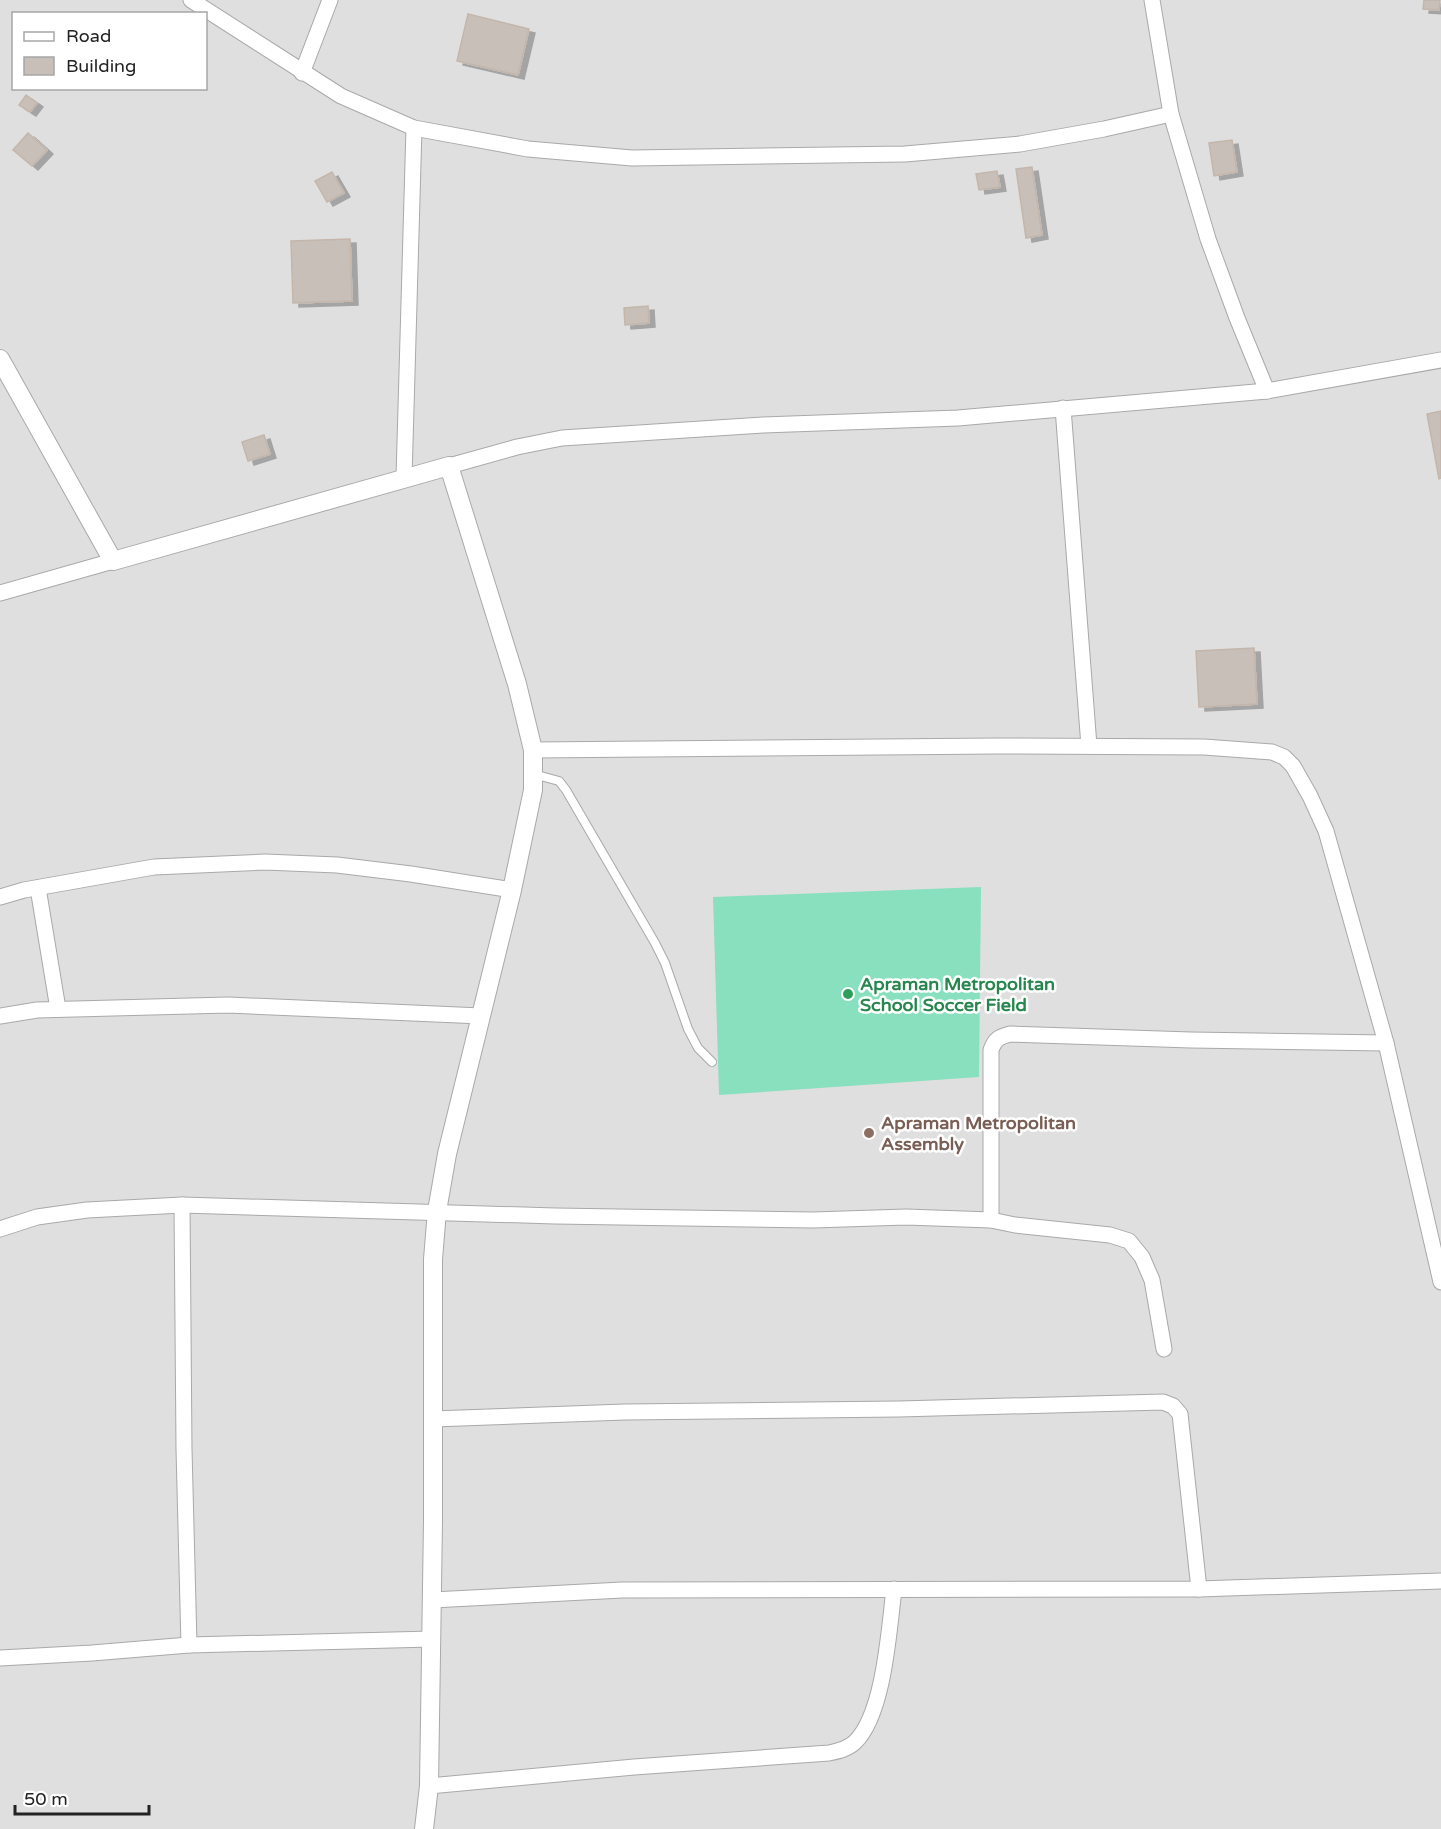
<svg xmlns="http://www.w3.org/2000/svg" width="1441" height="1829" font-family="'Varela Round',sans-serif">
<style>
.residential{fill:#e0dfdf;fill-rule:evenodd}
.pitch{fill:#88e0be}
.building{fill:#c7bfb8;stroke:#c4b6ab;stroke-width:1.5;filter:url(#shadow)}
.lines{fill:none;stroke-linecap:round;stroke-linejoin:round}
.service-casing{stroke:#a9a9a9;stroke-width:10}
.minor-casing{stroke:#a9a9a9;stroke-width:17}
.tertiary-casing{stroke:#a9a9a9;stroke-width:20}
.service{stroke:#fff;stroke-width:8}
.minor{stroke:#fff;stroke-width:15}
.tertiary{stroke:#fff;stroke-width:18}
.leisure-dot{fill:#2e9e5b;stroke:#fff;stroke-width:2}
.education-dot{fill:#8d6e63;stroke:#fff;stroke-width:2}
.labels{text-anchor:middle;stroke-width:5;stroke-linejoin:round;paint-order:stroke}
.leisure-label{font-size:18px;font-weight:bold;fill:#27864d;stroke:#fff;text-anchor:start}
.education-label{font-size:18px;font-weight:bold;fill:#785e54;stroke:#fff;text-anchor:start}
</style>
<defs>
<filter id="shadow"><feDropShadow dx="6" dy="4" stdDeviation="0" flood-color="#0004"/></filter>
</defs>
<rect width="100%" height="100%" fill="#f2efe9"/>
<path class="residential" d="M0,0H1441V1829H0ZM14,14H206V88H14Z"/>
<path class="pitch" d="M981,887L979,1077L719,1095L713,897Z"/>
<g class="building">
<path d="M1424,0H1440L1439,10L1423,9Z"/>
<path d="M468,14L529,29L518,75L457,61Z"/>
<path d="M26,95L37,103L30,112L19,105Z"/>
<path d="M28,133L47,150L32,166L13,150Z"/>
<path d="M1232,140L1237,172L1214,176L1209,143Z"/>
<path d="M1032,167L1042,235L1026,238L1016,169Z"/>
<path d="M997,171L1000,187L979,190L976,174Z"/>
<path d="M332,172L344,193L327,202L315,181Z"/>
<path d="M350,239L352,301L293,303L291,241Z"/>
<path d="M648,306L649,323L625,325L624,308Z"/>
<path d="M1441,411V478L1439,479L1427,414Z"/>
<path d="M264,435L270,454L248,461L242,442Z"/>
<path d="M1254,648L1257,704L1199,707L1196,651Z"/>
</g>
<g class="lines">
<defs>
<path id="service" d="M533,774L559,781L566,790L655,943L665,963L688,1029L698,1048L712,1062"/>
<g id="minor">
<path d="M191,0L341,96L414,128L528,149L632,158L905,154L1020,144L1104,129L1171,114"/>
<path d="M1152,0L1171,114L1208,239L1237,318L1267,391"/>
<path d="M302,73L330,0"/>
<path d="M1063,408L1089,746"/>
<path d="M449,466L517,447L562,438L763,425L958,418L1267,391L1441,360"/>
<path d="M404,478L414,128"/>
<path d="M0,593L113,561"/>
<path d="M533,750L997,746L1204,747L1272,752L1284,757L1293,766L1310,796L1326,831L1386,1043L1441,1282"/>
<path d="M38,888L58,1009"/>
<path d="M0,897L24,890L154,867L265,862L337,865L411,874L512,890"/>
<path d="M0,1016L37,1010L228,1005L481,1016"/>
<path d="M182,1205L184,1449L189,1645"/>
<path d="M991,1220V1050C995,1039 999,1037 1010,1034L1191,1040L1386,1043"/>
<path d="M0,1229L37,1217L87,1210L182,1205L555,1216L813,1220L906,1217L991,1220L1015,1225L1110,1235L1129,1241L1142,1257L1152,1280L1164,1349"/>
<path d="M433,1419L625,1412L899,1409L1163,1402L1173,1406L1180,1414L1199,1589"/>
<path d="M432,1600L622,1590L1199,1589L1441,1581"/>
<path d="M0,1658L92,1653L189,1645L432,1639"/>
<path d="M429,1786L634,1767L829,1753C838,1751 848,1749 855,1742C884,1714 889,1630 894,1589"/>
</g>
<path id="tertiary" d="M0,359L113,561L449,466L517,684L533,750V790L512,890L447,1154L437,1211L433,1259V1521L429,1786L424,1829"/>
</defs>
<use href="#service" class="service-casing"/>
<use href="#minor" class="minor-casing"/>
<use href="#tertiary" class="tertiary-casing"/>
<use href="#service" class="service"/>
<use href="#minor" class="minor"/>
<use href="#tertiary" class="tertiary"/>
</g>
<circle class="leisure-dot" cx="848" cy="994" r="6"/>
<circle class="education-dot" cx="869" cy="1133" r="6"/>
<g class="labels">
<g class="leisure-label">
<text x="860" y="990">Apraman Metropolitan<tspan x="860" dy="21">School Soccer Field</tspan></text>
</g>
<g class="education-label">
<text x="881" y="1129">Apraman Metropolitan<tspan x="881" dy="21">Assembly</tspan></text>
</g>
</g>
<rect x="12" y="12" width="195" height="78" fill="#ffffff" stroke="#a7a7a7" stroke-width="1.5"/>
<rect x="24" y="32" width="30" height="9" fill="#ffffff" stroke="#a7a7a7" stroke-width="1.5"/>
<text x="66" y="42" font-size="18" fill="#222222">Road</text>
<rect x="24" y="57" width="30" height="18" fill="#c7bfb8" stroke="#a7a7a7" stroke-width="1.5"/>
<text x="66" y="72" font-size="18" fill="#222222">Building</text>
<path d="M15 1805v9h134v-9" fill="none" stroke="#222222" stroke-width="3"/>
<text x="24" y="1805" font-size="18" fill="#222222" stroke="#ffffff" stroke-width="4.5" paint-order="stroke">50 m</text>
</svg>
